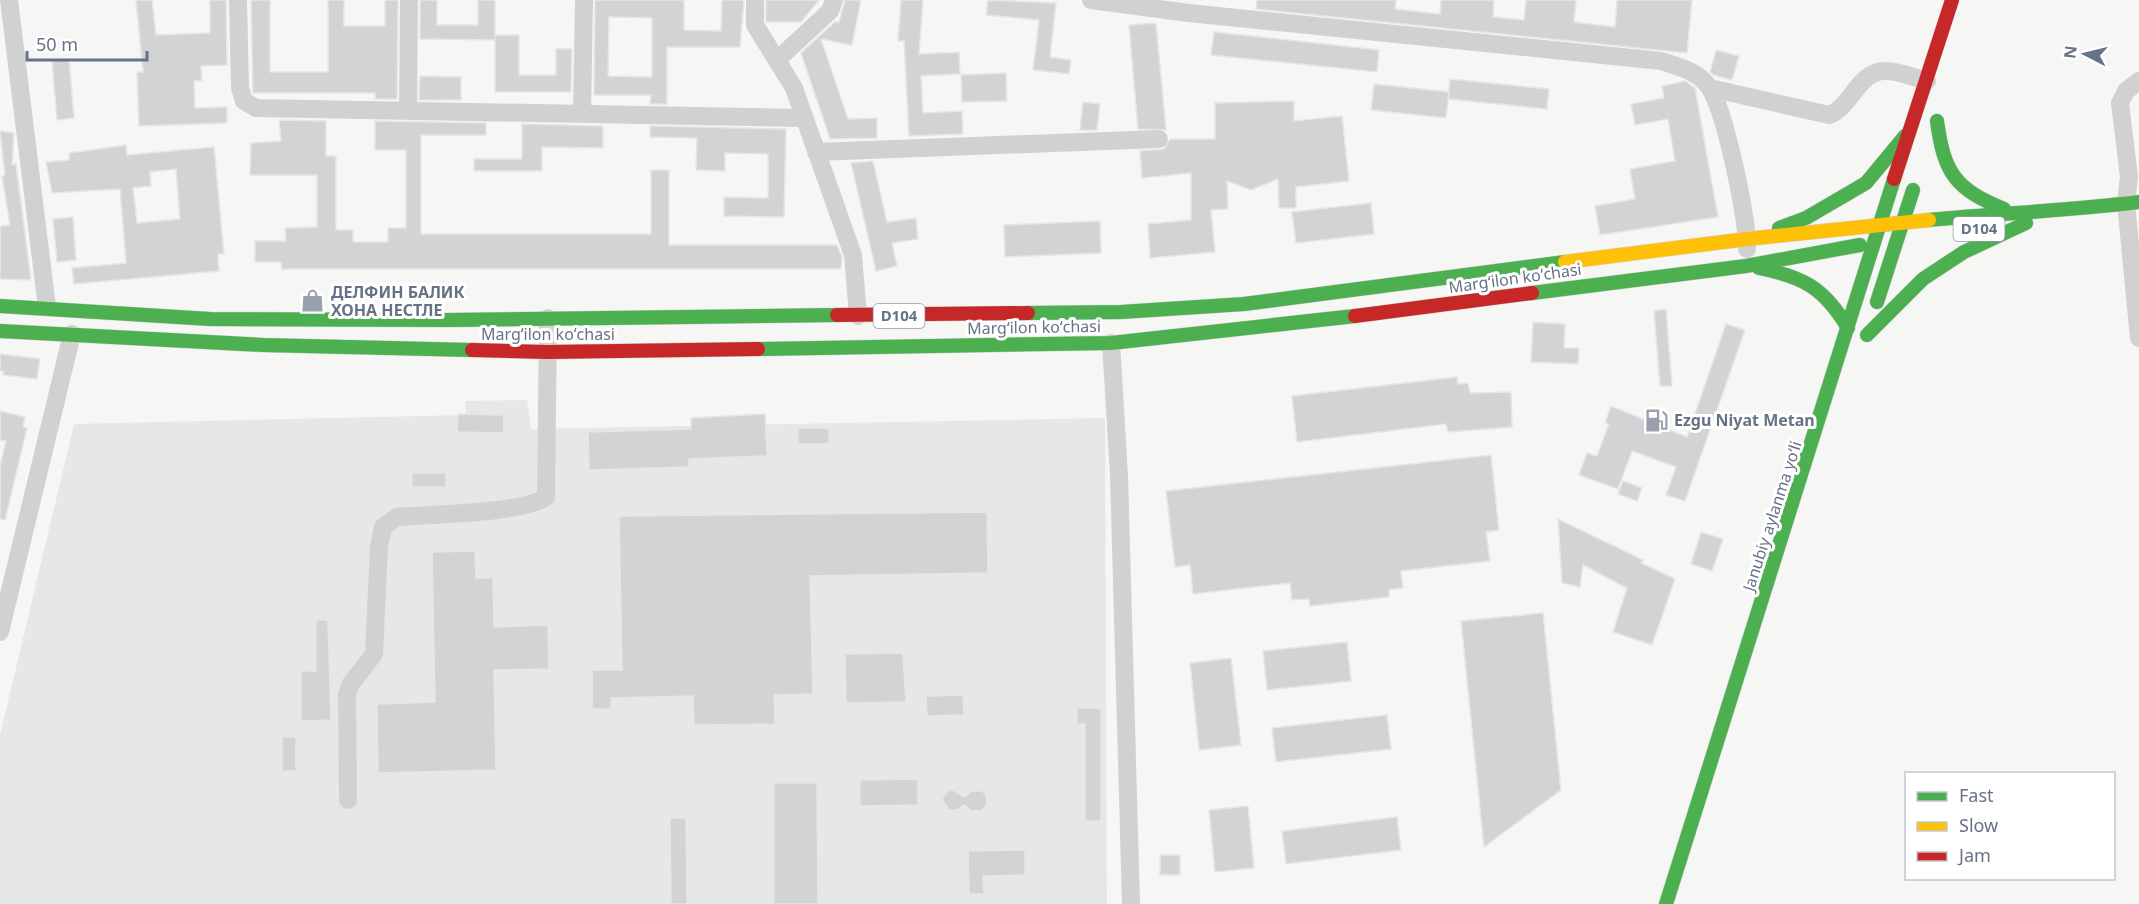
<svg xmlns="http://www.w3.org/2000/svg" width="2139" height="904" font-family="'Noto Sans',sans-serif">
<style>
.built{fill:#e6e7e7}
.building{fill:#d2d3d4;stroke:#e6e6e5;stroke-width:1.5;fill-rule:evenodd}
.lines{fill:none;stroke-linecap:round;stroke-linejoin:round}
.fast-casing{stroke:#d2d2d3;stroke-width:15}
.slow-casing{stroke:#d2d2d3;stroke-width:15}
.jam-casing{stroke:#d2d2d3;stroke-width:15}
.street{stroke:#d1d1d2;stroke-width:18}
.fast{stroke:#4caf50;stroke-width:14}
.slow{stroke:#ffc107;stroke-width:14}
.jam{stroke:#c62828;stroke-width:14}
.labels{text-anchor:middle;stroke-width:6;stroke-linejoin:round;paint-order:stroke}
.shield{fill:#fff;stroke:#949caa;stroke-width:1.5}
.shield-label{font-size:15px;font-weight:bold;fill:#667286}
.street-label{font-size:16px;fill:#667286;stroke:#fff}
.poi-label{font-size:16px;font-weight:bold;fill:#667286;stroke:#fff;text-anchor:start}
</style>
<rect width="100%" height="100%" fill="#f6f6f5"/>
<path class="built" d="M527,400L531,429L1105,418L1107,904H0V735L74,424L466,415L465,401Z"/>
<g class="building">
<path d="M136,0H152L156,35L210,33V0H226L227,65L201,66L202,81H194L195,108L227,107V123L139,126L137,72H143Z"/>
<path d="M251,0H270V72H328V0H344V26H385V0H398L397,99H375V93H253Z"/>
<path d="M420,0H437V25H478V0H495V40L420,39Z"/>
<path d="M595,0H684V30L721,31L722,0H744L740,47H667V104H650L651,95H594ZM609,17L652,18V77L608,76Z"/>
<path d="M766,0H819L801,22H766Z"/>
<path d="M845,0H861L852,45L821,39L848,119L877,118V138L830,139L801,53L835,22H839Z"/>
<path d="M901,0H923L919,54L959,52L960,74L921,76L923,113L962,111L963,134L909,136L904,41H898Z"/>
<path d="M988,0L1056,3L1050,57L1071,60L1069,74L1033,70L1039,20L986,15Z"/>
<path d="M1257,0H1396L1395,9L1440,14L1441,0H1494L1493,17L1524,20L1526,0H1576L1574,22L1615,27L1617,0H1692L1687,53L1256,9Z"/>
<path d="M1156,23L1166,130L1138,129L1129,25Z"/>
<path d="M1214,32L1379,50L1377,72L1211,55Z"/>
<path d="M495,35H519V75H556V49H572L571,92H495Z"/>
<path d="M1716,50L1739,56L1732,80L1714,75L1710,72Z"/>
<path d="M69,59L74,118L57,120L52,61Z"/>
<path d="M1006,73L1007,101L962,102L961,75Z"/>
<path d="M420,76L461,77V100H419Z"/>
<path d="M1450,79L1549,89L1547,109L1448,99Z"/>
<path d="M1685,81L1695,88L1718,217L1600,235L1595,206L1635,199L1630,169L1675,161L1668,119L1635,125L1631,104L1664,98L1662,86Z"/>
<path d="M1374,84L1449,92L1446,118L1371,110Z"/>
<path d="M1294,101V121L1342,116L1349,181L1296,187V208H1279L1278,179L1251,190L1227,181L1228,209L1211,210L1215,252L1150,258L1148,224L1191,220V173L1142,178L1140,151L1164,149L1170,139H1215V103Z"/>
<path d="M1083,102L1100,104L1097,130H1080Z"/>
<path d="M279,120L326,121V156H336V230H353V242H388V228H406V150H375V121L486,123V135H421V234H651V170H669V245H837L842,257L841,269H282L281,262H255V241H286L285,228L317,227V175H250L251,143L281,141Z"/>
<path d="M522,124L603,126V148L542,147V171H474V159H522Z"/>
<path d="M650,126L786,129L784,217L724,216V197L768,198V154L725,153V171L696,170L697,138L650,137Z"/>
<path d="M0,131L14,133L12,165L16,164L31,280L0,279V226L10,225L2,176L5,175Z"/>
<path d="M126,145L127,155L214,147L224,254H218L219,271L74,284L72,268L126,263L120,189L52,193L46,162L69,160V153ZM176,169L180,219L137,223L133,188L151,186L150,172Z"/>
<path d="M873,161L887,222L916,218L918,239L892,243L897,266L876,271L851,163Z"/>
<path d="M1371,203L1374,234L1296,243L1292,212Z"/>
<path d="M73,217L76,260L57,262L53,219Z"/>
<path d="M1100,221L1101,253L1005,257L1004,225Z"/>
<path d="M1666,309L1672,386H1660L1654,311Z"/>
<path d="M1533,322L1565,324L1564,348H1579L1578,364L1531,362Z"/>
<path d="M1726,324L1745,330L1685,501L1666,495L1676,467L1632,451L1618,489L1579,475L1587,453L1597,456L1609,424L1605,423L1611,406L1687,437Z"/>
<path d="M0,354L40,359L37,379L3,375L4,371H0Z"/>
<path d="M1457,377L1458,384L1468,383L1470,393L1511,392L1512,427L1448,432L1446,424L1297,442L1292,396Z"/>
<path d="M0,411L25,417L23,427L27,428L5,520L0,519V465L6,441L0,440Z"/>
<path d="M458,414L504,415V433L457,432Z"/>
<path d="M765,414L767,456L689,459V467L589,470L588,432L691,429V418Z"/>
<rect x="798" y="428" width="31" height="16"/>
<path d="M1491,455L1499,530L1486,532L1490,561L1401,571L1403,588L1389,590V597L1310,606L1309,599L1292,600L1290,583L1193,594L1190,565L1175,567L1166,491Z"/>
<rect x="412" y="473" width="34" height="14"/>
<path d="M1623,481L1642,488L1637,501L1618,494Z"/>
<path d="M987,512L988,573L810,576L813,694L774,695L775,724L694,725L693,696L611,698V709H592V670H622L619,516Z"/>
<path d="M1558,519L1643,560L1641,563L1675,579L1652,645L1613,632L1627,588L1583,565L1580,587L1562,583Z"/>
<path d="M1701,532L1723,539L1712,571L1691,564Z"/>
<path d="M475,551L476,578H493L494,627L548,625L549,669L494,670L496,770L378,773L377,704L435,702L432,552Z"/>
<path d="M1543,613L1561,790L1484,847L1461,621Z"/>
<path d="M316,620H328L331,720L301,721V671H316Z"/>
<path d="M1347,642L1351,681L1267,690L1263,651Z"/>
<path d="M903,653L906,702L846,703L845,654Z"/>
<path d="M1231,658L1241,745L1199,750L1190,663Z"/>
<path d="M963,695L964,715L927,716L926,696Z"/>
<path d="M1077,708H1101V821H1085V724H1077Z"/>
<path d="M1387,715L1391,749L1276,762L1272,728Z"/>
<rect x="282" y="737" width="14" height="34"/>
<path d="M918,779V805L860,806V780Z"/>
<path d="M774,783H817L818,904H774Z"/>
<path d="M953,790L965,797L971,791H982L986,795L987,804L981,811H972L964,805L957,810H949L942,799L948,791Z"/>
<path d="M1248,806L1254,868L1215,872L1209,810Z"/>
<path d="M1397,817L1401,850L1286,864L1282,831Z"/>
<path d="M670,818H686L687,904H671Z"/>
<path d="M1025,850V875L983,876L984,894H969L968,851Z"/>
<rect x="1160" y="855" width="20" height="20"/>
</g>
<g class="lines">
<defs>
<g id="fast">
<path d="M1937,121C1944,173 1955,189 2004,209"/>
<path d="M1929,220C1999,213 2069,211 2139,202"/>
<path d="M1779,228L1806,218L1866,183L1905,136"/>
<path d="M1759,268C1804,277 1824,288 1848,328"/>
<path d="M1532,293L1746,266L1860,245"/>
<path d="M1877,302L1913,190"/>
<path d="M0,306L210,319L449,320L837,315"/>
<path d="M1028,313L1121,312L1244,304L1565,262"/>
<path d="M0,331L263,345L472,350"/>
<path d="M1867,335L1923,279L1964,252L2026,223"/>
<path d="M758,349L1111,343L1355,316"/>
<path d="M1666,904L1894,179"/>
</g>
<path id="slow" d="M1565,262L1747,239L1929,220"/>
<g id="jam">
<path d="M1894,179L1952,0"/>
<path d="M837,315L1028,313"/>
<path d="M1355,316L1532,293"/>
<path d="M472,350L547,352L758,349"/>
</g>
</defs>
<use href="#fast" class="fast-casing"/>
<use href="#slow" class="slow-casing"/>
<use href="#jam" class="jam-casing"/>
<g class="street">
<path d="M9,0L47,307"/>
<path d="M238,0L240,88L244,101L256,108L803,118"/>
<path d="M755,0V25L794,88L853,255L858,316"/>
<path d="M1091,0L1189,13L1661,61C1679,67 1698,71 1709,87C1725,110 1748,220 1747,249"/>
<path d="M778,59L830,11L834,0"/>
<path d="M2139,81L2126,91L2120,103L2129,177L2126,203L2139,338"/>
<path d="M1710,88L1829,115C1852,107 1858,70 1886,71C1899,71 1915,78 1927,81"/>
<path d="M408,110L409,0"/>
<path d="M582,113L584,0"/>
<path d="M816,152L1159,139"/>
<path d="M1111,343L1119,475L1131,904"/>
<path d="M0,632L72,334"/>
<path d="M348,800L347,695L350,685L374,654L379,546L383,527L397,517C431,514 522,514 546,497L548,318"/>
</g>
<use href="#fast" class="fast"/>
<use href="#slow" class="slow"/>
<use href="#jam" class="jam"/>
</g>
<defs>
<symbol id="shop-bare" viewBox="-9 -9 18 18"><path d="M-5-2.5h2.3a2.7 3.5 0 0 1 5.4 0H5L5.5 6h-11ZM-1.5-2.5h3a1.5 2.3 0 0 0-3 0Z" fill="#98a0ad" stroke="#fff" stroke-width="2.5" paint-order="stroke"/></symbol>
<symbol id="fuel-bare" viewBox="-9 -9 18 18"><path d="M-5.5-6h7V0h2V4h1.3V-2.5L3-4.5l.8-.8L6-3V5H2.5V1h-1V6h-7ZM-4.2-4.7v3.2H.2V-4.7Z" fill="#98a0ad" stroke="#fff" stroke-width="2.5" paint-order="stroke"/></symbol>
</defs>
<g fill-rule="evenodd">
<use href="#shop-bare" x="296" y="284" width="33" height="33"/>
<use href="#fuel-bare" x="1640" y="404" width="33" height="33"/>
</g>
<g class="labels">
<g class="shield">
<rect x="1953.5" y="217" width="51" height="24" rx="4.5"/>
<rect x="873.5" y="304" width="51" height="24" rx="4.5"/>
</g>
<g class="shield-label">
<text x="1979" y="234">D104</text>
<text x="899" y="321">D104</text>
</g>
<g class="street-label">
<text transform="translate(1515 278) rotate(-8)" y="6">Margʻilon koʻchasi</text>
<text transform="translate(1034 327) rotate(-1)" y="6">Margʻilon koʻchasi</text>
<text x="548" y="340">Margʻilon koʻchasi</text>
<text transform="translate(1772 516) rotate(-72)" y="6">Janubiy aylanma yoʻli</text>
</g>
<g class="poi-label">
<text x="331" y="298">ДЕЛФИН БАЛИК<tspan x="331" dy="18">ХОНА НЕСТЛЕ</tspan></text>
<text x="1674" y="426">Ezgu Niyat Metan</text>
</g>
</g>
<rect x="1905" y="772" width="210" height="108" fill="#ffffff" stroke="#c2c7cf" stroke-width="1.5"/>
<rect x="1917" y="792" width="30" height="9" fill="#4caf50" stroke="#c2c7cf" stroke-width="1.5"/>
<text x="1959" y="802" font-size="18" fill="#667286">Fast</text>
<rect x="1917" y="822" width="30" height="9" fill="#ffc107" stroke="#c2c7cf" stroke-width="1.5"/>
<text x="1959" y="832" font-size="18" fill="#667286">Slow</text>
<rect x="1917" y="852" width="30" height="9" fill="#c62828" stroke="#c2c7cf" stroke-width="1.5"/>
<text x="1959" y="862" font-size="18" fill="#667286">Jam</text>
<g transform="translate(2085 54) rotate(277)" stroke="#ffffff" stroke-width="4.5" paint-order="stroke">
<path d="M0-4.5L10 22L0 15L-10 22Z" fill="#667286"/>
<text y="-9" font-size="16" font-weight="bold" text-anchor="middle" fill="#667286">N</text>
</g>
<path d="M27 51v9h120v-9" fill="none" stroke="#667286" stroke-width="3"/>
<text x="36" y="51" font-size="18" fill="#667286" stroke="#ffffff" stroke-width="4.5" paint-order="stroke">50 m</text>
</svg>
